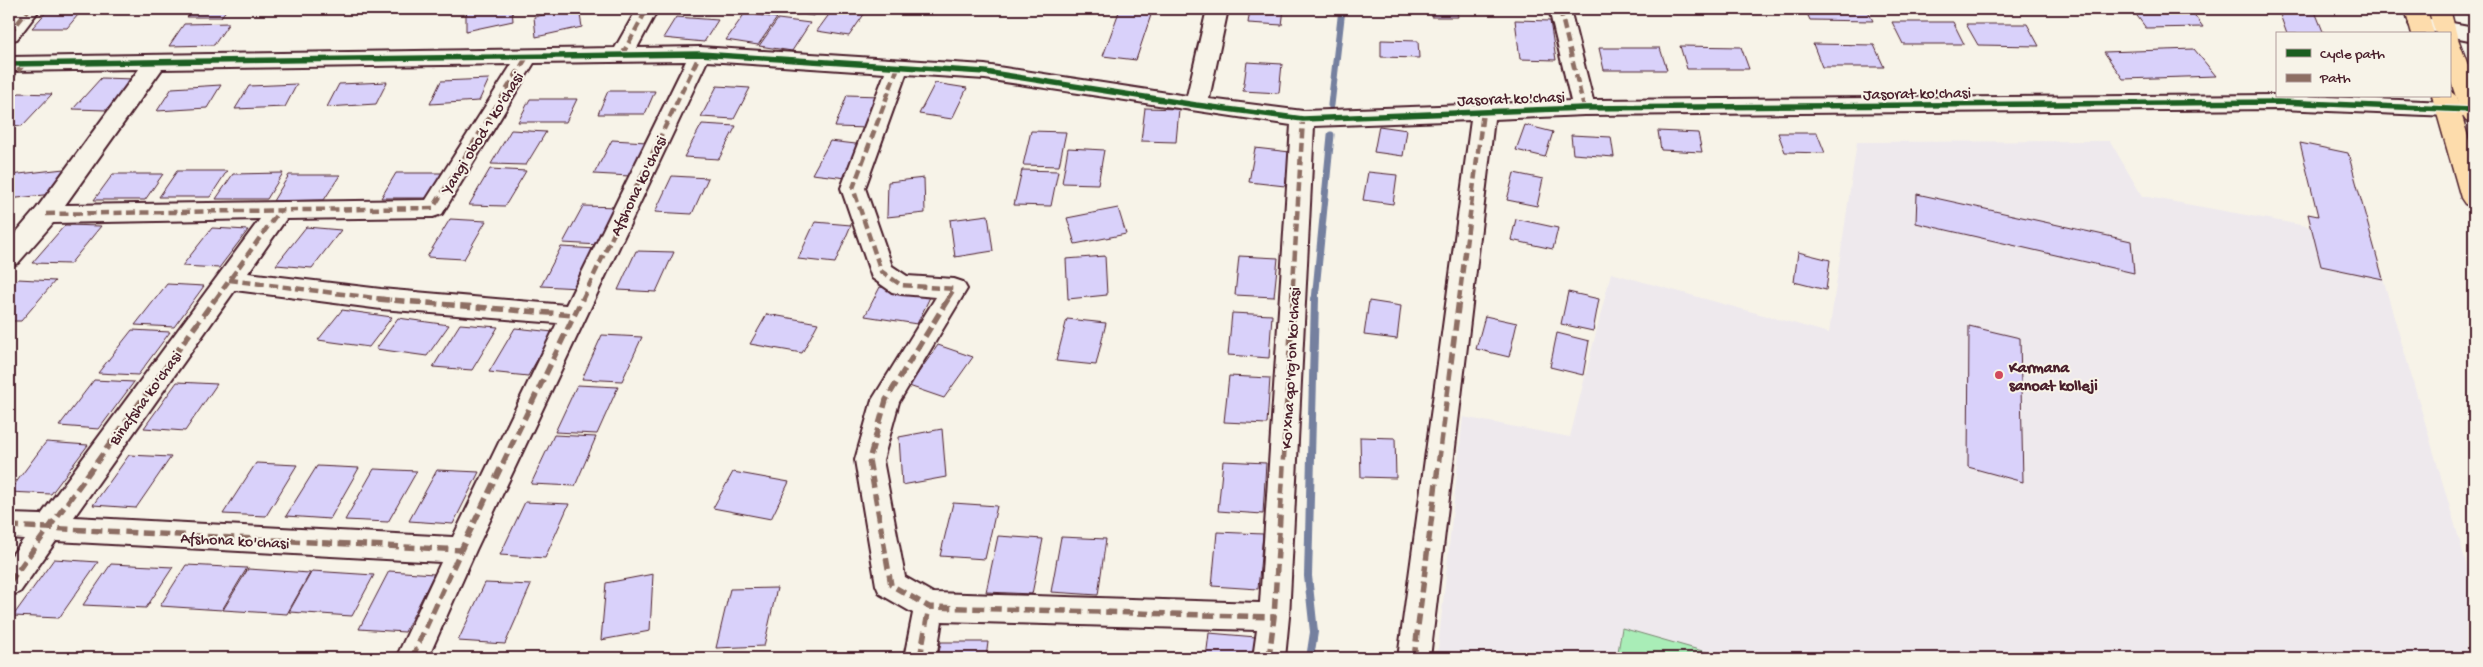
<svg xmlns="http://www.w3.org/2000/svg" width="2483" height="667" font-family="'Gochi Hand',sans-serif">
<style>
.built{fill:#eee9ed}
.green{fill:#a9edb7;stroke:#7a8671}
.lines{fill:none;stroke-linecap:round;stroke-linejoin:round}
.stream-far1{stroke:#75809f;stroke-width:7}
.stream{stroke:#75809f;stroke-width:8}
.building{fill:#d9d1fa;stroke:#4a1f2b}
.minor-casing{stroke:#4a1f2b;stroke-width:4}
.trunk-casing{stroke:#4a1f2b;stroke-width:3}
.minor{fill:#f7f3e8;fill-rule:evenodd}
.trunk{fill:#fddcac;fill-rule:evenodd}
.quiet-far1{stroke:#8d6e63;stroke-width:4.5;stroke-dasharray:9 4.5;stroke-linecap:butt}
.quiet{stroke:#8d6e63;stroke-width:5.5;stroke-dasharray:11 5.5;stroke-linecap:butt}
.cycleway-casing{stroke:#f7f3e8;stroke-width:8}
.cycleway{stroke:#1b5e20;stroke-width:5.5}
.poi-dot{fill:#d1495b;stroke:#f7f3e8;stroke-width:2}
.labels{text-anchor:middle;stroke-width:4;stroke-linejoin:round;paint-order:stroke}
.street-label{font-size:16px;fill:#4a1f2b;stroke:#f7f3e8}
.poi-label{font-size:16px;font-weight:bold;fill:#4a1f2b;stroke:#f7f3e8;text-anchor:start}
</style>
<rect width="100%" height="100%" fill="#f7f3e8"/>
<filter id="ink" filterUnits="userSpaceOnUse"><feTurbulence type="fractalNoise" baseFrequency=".02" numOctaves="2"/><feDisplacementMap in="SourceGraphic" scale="10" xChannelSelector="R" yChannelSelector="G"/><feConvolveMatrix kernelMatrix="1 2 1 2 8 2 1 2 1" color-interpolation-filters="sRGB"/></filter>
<g filter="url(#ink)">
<path class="built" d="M2110,141L2142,196L2312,227L2321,266L2383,279L2474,590V658H1437L1463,417L1570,437L1611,273L1829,333L1857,142Z"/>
<path class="green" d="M1622,628L1727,658H1617Z"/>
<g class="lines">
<g class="stream-far1">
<path d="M1331,105L1342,9"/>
<path d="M1315,300L1331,135"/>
</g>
<path class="stream" d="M1310,658L1314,632L1308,576L1315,299"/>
</g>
<g class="building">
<path d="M49,9H83L67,28H32Z"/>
<path d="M194,9H227L221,17H187Z"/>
<path d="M479,9H512L513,21L466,31V11Z"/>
<path d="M572,9H579L582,27L536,37L534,17Z"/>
<path d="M784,9H818L814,16L782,11Z"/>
<path d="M833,9H861L867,10L849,36L817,31Z"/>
<path d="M1120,9L1152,12L1136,60L1103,56Z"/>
<path d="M1250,9H1284L1282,25L1248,23Z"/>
<path d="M1430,9H1456L1458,17H1432Z"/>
<path d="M1805,9H1867L1873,21L1810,20Z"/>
<path d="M2132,9H2211L2214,13H2193L2203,27L2146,28Z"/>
<path d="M2278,9H2314L2324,34H2287Z"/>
<path d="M745,13L777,18L758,45L726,40Z"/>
<path d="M676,17L718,20L704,42L663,38Z"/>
<path d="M778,19L810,23L792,51L759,46Z"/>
<path d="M1515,20L1550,21L1556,60L1520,59Z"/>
<path d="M1892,22H1953L1964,44H1903Z"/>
<path d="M229,23L214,45L169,46L184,24Z"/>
<path d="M1966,24H2027L2039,46L1978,45Z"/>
<path d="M1381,40L1418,41L1419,58L1381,57Z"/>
<path d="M1813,44L1874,45L1884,67H1822Z"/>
<path d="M1680,46L1741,47L1749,69H1687Z"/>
<path d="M1599,48H1660L1667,70H1604Z"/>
<path d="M2194,49L2216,76L2123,79L2104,52Z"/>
<path d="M1247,62L1282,64L1279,93L1243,91Z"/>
<path d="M101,78L134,79L107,110L73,109Z"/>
<path d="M489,79L479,101L430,104L441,81Z"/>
<path d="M387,82L376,104L327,107L339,84Z"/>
<path d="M935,83L967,88L952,119L919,114Z"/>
<path d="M297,84L285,107L235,109L249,86Z"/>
<path d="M221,85L207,108L157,111L172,88Z"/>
<path d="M717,86L750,88L734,119L701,117Z"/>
<path d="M608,91H655L645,114H598Z"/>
<path d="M19,93L52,94L22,126L9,125V103Z"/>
<path d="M847,95L881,96L869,128L835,127Z"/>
<path d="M530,99H577L566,122H518Z"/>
<path d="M1145,108L1179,109L1176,142L1141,141Z"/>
<path d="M702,124L736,126L719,159L684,157Z"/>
<path d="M1525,125L1553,132L1545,157L1516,150Z"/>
<path d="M1379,126L1407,130L1403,156L1374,152Z"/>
<path d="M511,130L546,132L526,165L491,164Z"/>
<path d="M1031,131L1066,132L1059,166L1023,165Z"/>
<path d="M1658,131L1698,133L1702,152L1661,150Z"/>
<path d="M1778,133H1817L1825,153L1785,152Z"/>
<path d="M1571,135L1611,137L1614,157L1573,154Z"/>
<path d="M612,140L647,142L630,176L594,174Z"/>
<path d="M830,141L864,145L847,178L812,174Z"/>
<path d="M2300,143L2348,153L2383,279L2321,266L2308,214L2318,216Z"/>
<path d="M1068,148L1104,150L1098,184L1062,183Z"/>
<path d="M1255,148L1290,152L1285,186L1249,182Z"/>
<path d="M64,169L52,194L9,199L10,175Z"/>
<path d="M490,169L526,171L505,206L469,205Z"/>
<path d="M1022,170L1058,171L1051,206L1014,205Z"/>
<path d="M177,171H227L210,197H159Z"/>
<path d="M1368,172L1397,175L1393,204L1363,200Z"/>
<path d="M283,173L267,199H216L233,174Z"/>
<path d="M396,173H446L432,198H381Z"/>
<path d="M1514,173L1543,179L1537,206L1507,200Z"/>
<path d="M113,174H163L145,200H94Z"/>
<path d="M289,175H340L324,200L273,201Z"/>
<path d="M672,176L708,178L692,214L655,212Z"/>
<path d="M924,178L925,213L887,217L888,182Z"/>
<path d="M1917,194L2131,241L2134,273L1916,223Z"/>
<path d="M583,206L619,207L600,245L563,243Z"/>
<path d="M1118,208L1126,234L1075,244L1067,218Z"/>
<path d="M988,215L993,251L955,257L950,220Z"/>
<path d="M450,219L486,221L464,259L427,257Z"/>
<path d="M1516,219L1558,228L1553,249L1511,240Z"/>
<path d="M815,222L851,225L835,263L798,259Z"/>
<path d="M65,225L101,226L70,264L32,263Z"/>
<path d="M306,227L341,230L312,268L276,265Z"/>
<path d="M212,228L248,230L219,268L182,266Z"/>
<path d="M561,247L598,249L579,288L541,286Z"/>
<path d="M636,251L674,252L656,292L618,290Z"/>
<path d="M1798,252L1830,260L1826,290L1794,282Z"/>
<path d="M1105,256L1107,295L1068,299L1066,259Z"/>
<path d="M1239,256L1278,258L1274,297L1235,295Z"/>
<path d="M18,279L55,281L21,321H9V289Z"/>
<path d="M167,284L204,286L174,327L135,325Z"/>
<path d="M880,287L931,295L917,324L865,316Z"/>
<path d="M1568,292L1599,299L1593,331L1561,324Z"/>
<path d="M1369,301L1401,306L1397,339L1364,335Z"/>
<path d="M342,310L392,317L369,347L318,340Z"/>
<path d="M1232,313L1272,315L1269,358L1228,355Z"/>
<path d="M767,314L818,323L802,353L750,344Z"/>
<path d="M1485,316L1517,323L1509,357L1476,349Z"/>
<path d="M398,318L449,325L427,356L376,349Z"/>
<path d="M1067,319L1106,323L1096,365L1056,361Z"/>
<path d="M460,324L498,327L472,370L433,367Z"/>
<path d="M1969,326L2020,338L2023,482L1968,467Z"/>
<path d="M515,328L553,332L528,376L489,372Z"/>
<path d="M132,330L170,332L138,375L98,373Z"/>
<path d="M1557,333L1589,341L1583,375L1550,367Z"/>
<path d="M602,335L642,337L622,381L582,379Z"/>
<path d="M938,345L973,357L944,398L909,386Z"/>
<path d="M1229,376L1270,378L1267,424L1224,422Z"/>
<path d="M94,380L134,382L99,429L59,426Z"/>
<path d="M177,382L217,384L185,431L144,428Z"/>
<path d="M577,385L618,387L597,434L555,432Z"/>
<path d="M942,429L946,477L902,485L899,437Z"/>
<path d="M554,435L596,437L575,486L531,484Z"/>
<path d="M1360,437L1395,438L1396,478L1361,477Z"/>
<path d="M46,442L88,445L51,494L9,492Z"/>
<path d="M129,455L171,457L136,508L93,505Z"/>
<path d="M1223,461L1266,463L1263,514L1218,511Z"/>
<path d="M256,463L297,465L266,516L223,514Z"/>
<path d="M317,466L359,468L330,519L286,516Z"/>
<path d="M374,469L417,471L388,522L345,520Z"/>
<path d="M437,470L479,472L453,524L409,521Z"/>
<path d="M733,472L789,482L771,519L713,508Z"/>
<path d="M525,502L569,504L545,558L500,555Z"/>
<path d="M953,503L997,506L985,559L940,556Z"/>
<path d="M1217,532L1263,534L1258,589L1212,586Z"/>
<path d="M998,536L1043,539L1032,594L986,592Z"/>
<path d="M1061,537L1106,539L1098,595L1051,592Z"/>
<path d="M54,559L98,562L59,618L13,616Z"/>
<path d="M111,564L173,567L146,608L83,605Z"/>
<path d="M186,565L247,568L222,610L160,606Z"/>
<path d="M248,569L310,573L287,614L223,610Z"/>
<path d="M312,571L374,575L352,616L289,612Z"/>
<path d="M389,571L434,574L405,632L359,629Z"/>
<path d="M653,574L650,631L601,640L606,583Z"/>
<path d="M485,583L531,585L505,644L458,641Z"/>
<path d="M777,588L764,646L716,648L730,589Z"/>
<path d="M1209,633L1256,637L1254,658H1206Z"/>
<path d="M941,642H988L986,658H938Z"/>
</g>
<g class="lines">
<defs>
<g id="minor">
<path d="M18,9H40L17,39L9,41V20Z"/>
<path d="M637,9H658L637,48L700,47L985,65L1187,96L1207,9H1228L1209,99L1303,111L1571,101L1549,9H1570L1593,100L2277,95L2471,103H2474V117L2278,109L1584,115L1494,119L1430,658H1398L1471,120L1314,126L1289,617L1285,658H1253L1257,630L942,621L936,658H904L913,613L880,594L876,585L855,460L872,400L936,297L901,294L892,292L872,278L841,188L885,73L707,61L476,550L428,658H396L441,562L56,541L20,592L9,596V559L24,539L9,538V514L41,515L260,219L53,223L18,263L9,266V241L37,208L139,69L9,71V57L615,48ZM686,61L566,305L381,289L248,273L286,219L433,217L442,214L534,63ZM512,64L426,200L65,205L162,69ZM906,74L985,79L1291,125L1260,603L933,593L905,577L883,460L899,402L967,289L963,282L954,279L907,276L892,266L865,188ZM235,290L381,309L557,323L453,537L74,517Z"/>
<path d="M2420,17L2474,27V41L2449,36V34L2412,29L2409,24L2412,19Z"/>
</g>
<g id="trunk">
<path d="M2405,9H2427L2434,34H2412Z"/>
<path d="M2428,9H2450L2457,36L2474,81V123L2466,121L2462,115L2449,76V34H2436Z"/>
<path d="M2449,90L2456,96L2474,157V207L2465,204L2461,198L2432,96H2449Z"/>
</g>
</defs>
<use href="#minor" class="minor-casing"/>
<use href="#trunk" class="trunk-casing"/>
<use href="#minor" class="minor"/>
<use href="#trunk" class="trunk"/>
<g class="quiet-far1">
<path d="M1560,9L1584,108"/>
<path d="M9,34L29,9"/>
<path d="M622,55L647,9"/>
<path d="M898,67L853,188L881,271L901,285L954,289L947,300"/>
<path d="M9,81L25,63"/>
<path d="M46,214L433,208L528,55"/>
<path d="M229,280L391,300"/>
<path d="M215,300L279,211"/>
<path d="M582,300L700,54"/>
<path d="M1292,300L1303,119"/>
<path d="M1459,300L1483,112"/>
</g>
<g class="quiet">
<path d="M378,299L574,315"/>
<path d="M948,299L886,400L869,460L891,585L929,607L1274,617"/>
<path d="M9,526L461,550"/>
<path d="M9,583L215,299"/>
<path d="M412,658L461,550L582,299"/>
<path d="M920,658L929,607"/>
<path d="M1269,658L1274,617L1293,299"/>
<path d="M1414,658L1459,299"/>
</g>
<defs>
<path id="cycleway" d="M9,64L700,54L985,72L1196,105L1303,119L1584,108L2278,102L2472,110"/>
</defs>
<use href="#cycleway" class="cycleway-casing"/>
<use href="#cycleway" class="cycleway"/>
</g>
</g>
<circle class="poi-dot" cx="1999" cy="375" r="5"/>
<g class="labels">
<g class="street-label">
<text transform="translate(1917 92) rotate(-1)" y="6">Jasorat ko'chasi</text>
<text transform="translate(1511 97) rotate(-2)" y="6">Jasorat ko'chasi</text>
<text transform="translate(481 132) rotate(-58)" y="6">Yangi obod 1 ko'chasi</text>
<text transform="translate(637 185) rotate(-64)" y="6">Afshona ko'chasi</text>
<text transform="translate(1289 368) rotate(-87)" y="6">Ko'xna qo'rg'on ko'chasi</text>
<text transform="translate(144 397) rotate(-54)" y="6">Binafsha ko'chasi</text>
<text transform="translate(235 539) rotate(3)" y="6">Afshona ko'chasi</text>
</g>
<g class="poi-label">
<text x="2009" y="372">Karmana<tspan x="2009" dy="18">sanoat kolleji</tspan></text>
</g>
</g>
<rect width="2483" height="667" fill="none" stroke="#f7f3e8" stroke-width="30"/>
<rect x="15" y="15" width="2453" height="637" fill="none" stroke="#4a1f2b" stroke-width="2" filter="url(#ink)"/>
<rect x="2276" y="32" width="175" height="65" fill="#f7f3e8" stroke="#b29e9c"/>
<rect x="2286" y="49" width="25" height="8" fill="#1b5e20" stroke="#b29e9c"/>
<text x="2320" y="58" font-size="15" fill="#4a1f2b">Cycle path</text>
<rect x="2286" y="74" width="25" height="8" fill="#8d6e63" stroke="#b29e9c"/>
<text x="2320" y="82" font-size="15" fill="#4a1f2b">Path</text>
</svg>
